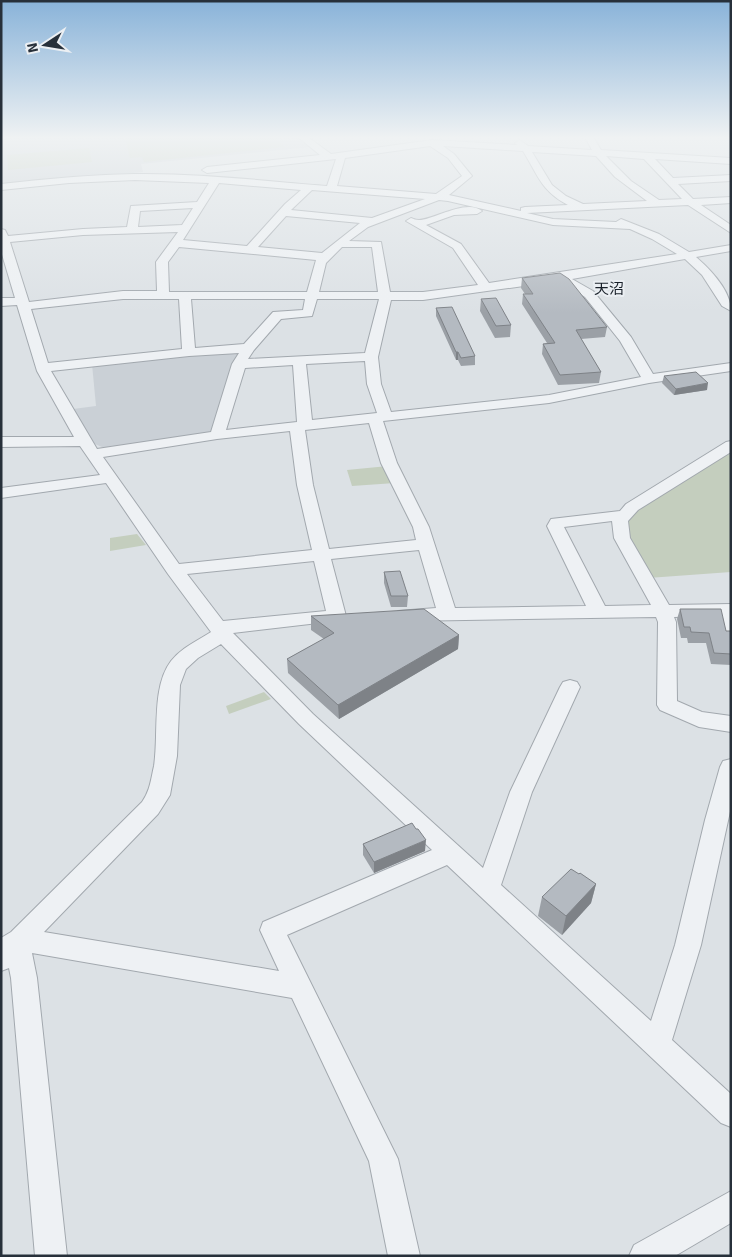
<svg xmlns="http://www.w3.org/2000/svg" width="732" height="1257" font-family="Signika,'Noto Sans JP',sans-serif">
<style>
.built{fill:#cad0d6}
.green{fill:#c4cebe}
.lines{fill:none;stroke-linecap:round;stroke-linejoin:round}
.minor-casing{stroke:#a2a8ae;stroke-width:2}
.minor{fill:#eef1f4;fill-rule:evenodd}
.wall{fill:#9ba0a6}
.shaded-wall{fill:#7e8287}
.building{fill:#b4bac1;stroke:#7e8287}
.labels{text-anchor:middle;stroke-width:4;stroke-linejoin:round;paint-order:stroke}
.far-quarter-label{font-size:15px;fill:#1a212a;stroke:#ebeff3}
</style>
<rect width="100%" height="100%" fill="#dce1e5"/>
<g class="built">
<path d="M15,137H296L310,147L141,164L143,172L1,185V139Z"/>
<path d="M240,350L216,428L210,434L111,449L102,447L95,444L73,409L96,406L92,364Z"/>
</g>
<g class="green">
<path d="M133,137H275L284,147L144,162L142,157L130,158L125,138Z"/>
<path d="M89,148L92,162L8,170L7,155Z"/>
<path d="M731,450V572L648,578L627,532L628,517L636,506L673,489Z"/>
<path d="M388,466L395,483L352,486L347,470Z"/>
<path d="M137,534L146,545L110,551V538Z"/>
<path d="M264,692L271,699L229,714L226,706Z"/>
</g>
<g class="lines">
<defs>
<g id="minor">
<path d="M1,137H8L1,141Z"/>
<path d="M298,137H308L331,154L432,140L517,145L515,143L520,140L528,146L592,150L585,137H593L601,150L731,158V164L655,159L673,178L731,175V181L678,184L693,199L731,197V203L701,205L731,225V233L688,205L527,213L553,219L616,222L621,219L659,234L689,252L731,245V251L696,257C711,270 731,291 731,311L722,306L702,275L685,259L572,279L593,291L631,337L653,374L731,363V371L649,383L549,403L383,421L397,463L429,527L455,608L586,606L547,526L551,519L620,511L626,504L726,442L731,441V452L638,510L628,521L630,538L669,605L731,604V635L724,634L718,616L674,617L676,622L677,701L702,712L731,716V732L699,727L660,710L657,705L658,622L656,617L405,621L398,619L396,615L398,611L436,608L419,550L331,559L346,616L344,620L233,633L313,714L483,868L510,792L560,687L563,682L570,680L577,682L580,687L532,792L501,885L651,1021L675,945L705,820L720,767L723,761L731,759V807L701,945L672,1040L731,1094V1127L721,1123L447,865L287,935L398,1159L420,1256H388L369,1161L292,998L32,953L37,978L67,1256H35L11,978L9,968L1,971V938L11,932L142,802C150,791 151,779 154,766C159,735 151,687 171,661C181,648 197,641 211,632L168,574L106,483L1,498V488L100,475L80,446L1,447V437H74L37,371L17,305L1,306V298H15L1,251V229L5,230L8,236L83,229L127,227L131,206L197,202L209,183L135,180L69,183L1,190V184C45,179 89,175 134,174C198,173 263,181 327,186L336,159L207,173L202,170L207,167L320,155ZM430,146L448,158L462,176L436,194L337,186L345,158ZM443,146L523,151C538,175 541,191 568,205L525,207L521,208V211L449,195L472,176L454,154ZM532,152L596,156L615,177L647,201L583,204L566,196L552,185ZM606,156L644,159L682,199L659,200L631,181ZM219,183L301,190L285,204L247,246L183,240ZM312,190L425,199L372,218L291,210ZM439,200L448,201L553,225L630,229L652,239L677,254L489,283L461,244L426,225L454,215L477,214L482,211C467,198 433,220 419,220C416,220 414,219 411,218L406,221L453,248L478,285L423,292H390L381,242L349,241L368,227ZM193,208L182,225L138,227L140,211ZM286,216L360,223L322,253L258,247ZM178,232L156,262L157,291H123L29,302L10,242L83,235ZM179,247L316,260L307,292H169L168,262ZM342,247H372L378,292H319L326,263ZM559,281L585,297L620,341L641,377L549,395L391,412L381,384L378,357L391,300H423ZM123,299H179L182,349L48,363L31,309ZM191,299H305L303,310L273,312L244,344L195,348ZM317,299H379L365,353L248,359L254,350L281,319L312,316ZM239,353L232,364L211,432L97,449L51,371L189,356ZM365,361L367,384L377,413L312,420L306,364ZM293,365L297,422L226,430L245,368ZM369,423L381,463L413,527L416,540L329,549L313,485L305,430ZM290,431L297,485L312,550L179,564L103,457L217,439ZM612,521L614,538L651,605L605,606L564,527ZM314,561L326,611L223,621L187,574ZM221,644L299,724L432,850L263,922L260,930L279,971L44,932L158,814L170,795L177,756L180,685L186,669L198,658Z"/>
<path d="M731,1191V1223L675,1256H629L634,1245Z"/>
</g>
</defs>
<use href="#minor" class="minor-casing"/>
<use href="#minor" class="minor"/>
</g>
<g class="wall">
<path d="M522,278L607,327L605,337L581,339L601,372L599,383L558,385L542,354L543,344L547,343L522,304L523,294H525L521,288Z"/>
<path d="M481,299L511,325L510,337L495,338L480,311Z"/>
<path d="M436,308L475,356V365L461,366L458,360H456L436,316Z"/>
<path d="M664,376L707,390L674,395L662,383Z"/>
<path d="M384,572L408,596L407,607H391L384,583Z"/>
<path d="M680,609L726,631L731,632V665L711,664L706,643H688L687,638H681L677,619Z"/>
<path d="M311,616L459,635L458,649L339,719L288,673L287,659L324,639L311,630Z"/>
<path d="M363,844L425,851L374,873L363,855Z"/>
<path d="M579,874L596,884L591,903L562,935L538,916L542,897Z"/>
</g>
<g class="shaded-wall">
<rect x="456" y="352" width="2" height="8"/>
<path d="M708,383L707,390L674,395L676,389Z"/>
<path d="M459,635L458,649L339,719L338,705Z"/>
<path d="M426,840L425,851L374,873V862Z"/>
<path d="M596,884L591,903L562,935L566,916Z"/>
</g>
<g class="building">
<path d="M560,273L569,279L607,327L576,330L601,372L560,375L543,344L555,343L523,294H533L522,278Z"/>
<path d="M496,298L511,325L496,326L481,299Z"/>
<path d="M452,307L475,356L461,358L458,352H456L436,308Z"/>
<path d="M696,372L708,383L676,389L664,376Z"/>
<path d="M400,571L408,596H391L384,572Z"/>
<path d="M424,609L459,635L338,705L287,659L334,633L311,616Z"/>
<path d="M680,609H721L726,631H730L731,632V654L714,653L709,633L691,632L690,627H684Z"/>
<path d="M412,823L416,829H418L426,840L374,862L363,844Z"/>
<path d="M571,869L579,874L580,873L596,884L566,916L542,897Z"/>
</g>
<linearGradient id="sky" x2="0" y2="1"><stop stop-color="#89b3d9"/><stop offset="0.44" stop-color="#eff2f3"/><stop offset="1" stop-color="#eff2f3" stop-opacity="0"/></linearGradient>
<rect width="732" height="313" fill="url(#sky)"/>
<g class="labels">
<g class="far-quarter-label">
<text x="609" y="294">天沼</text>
</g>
</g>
<rect width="732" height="1257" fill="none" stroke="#27303a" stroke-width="5"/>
<g transform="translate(45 45) rotate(258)" stroke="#ebeff3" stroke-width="4" paint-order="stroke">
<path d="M0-4L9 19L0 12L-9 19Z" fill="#27303a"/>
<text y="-8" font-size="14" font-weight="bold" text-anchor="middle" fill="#27303a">N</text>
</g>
</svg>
